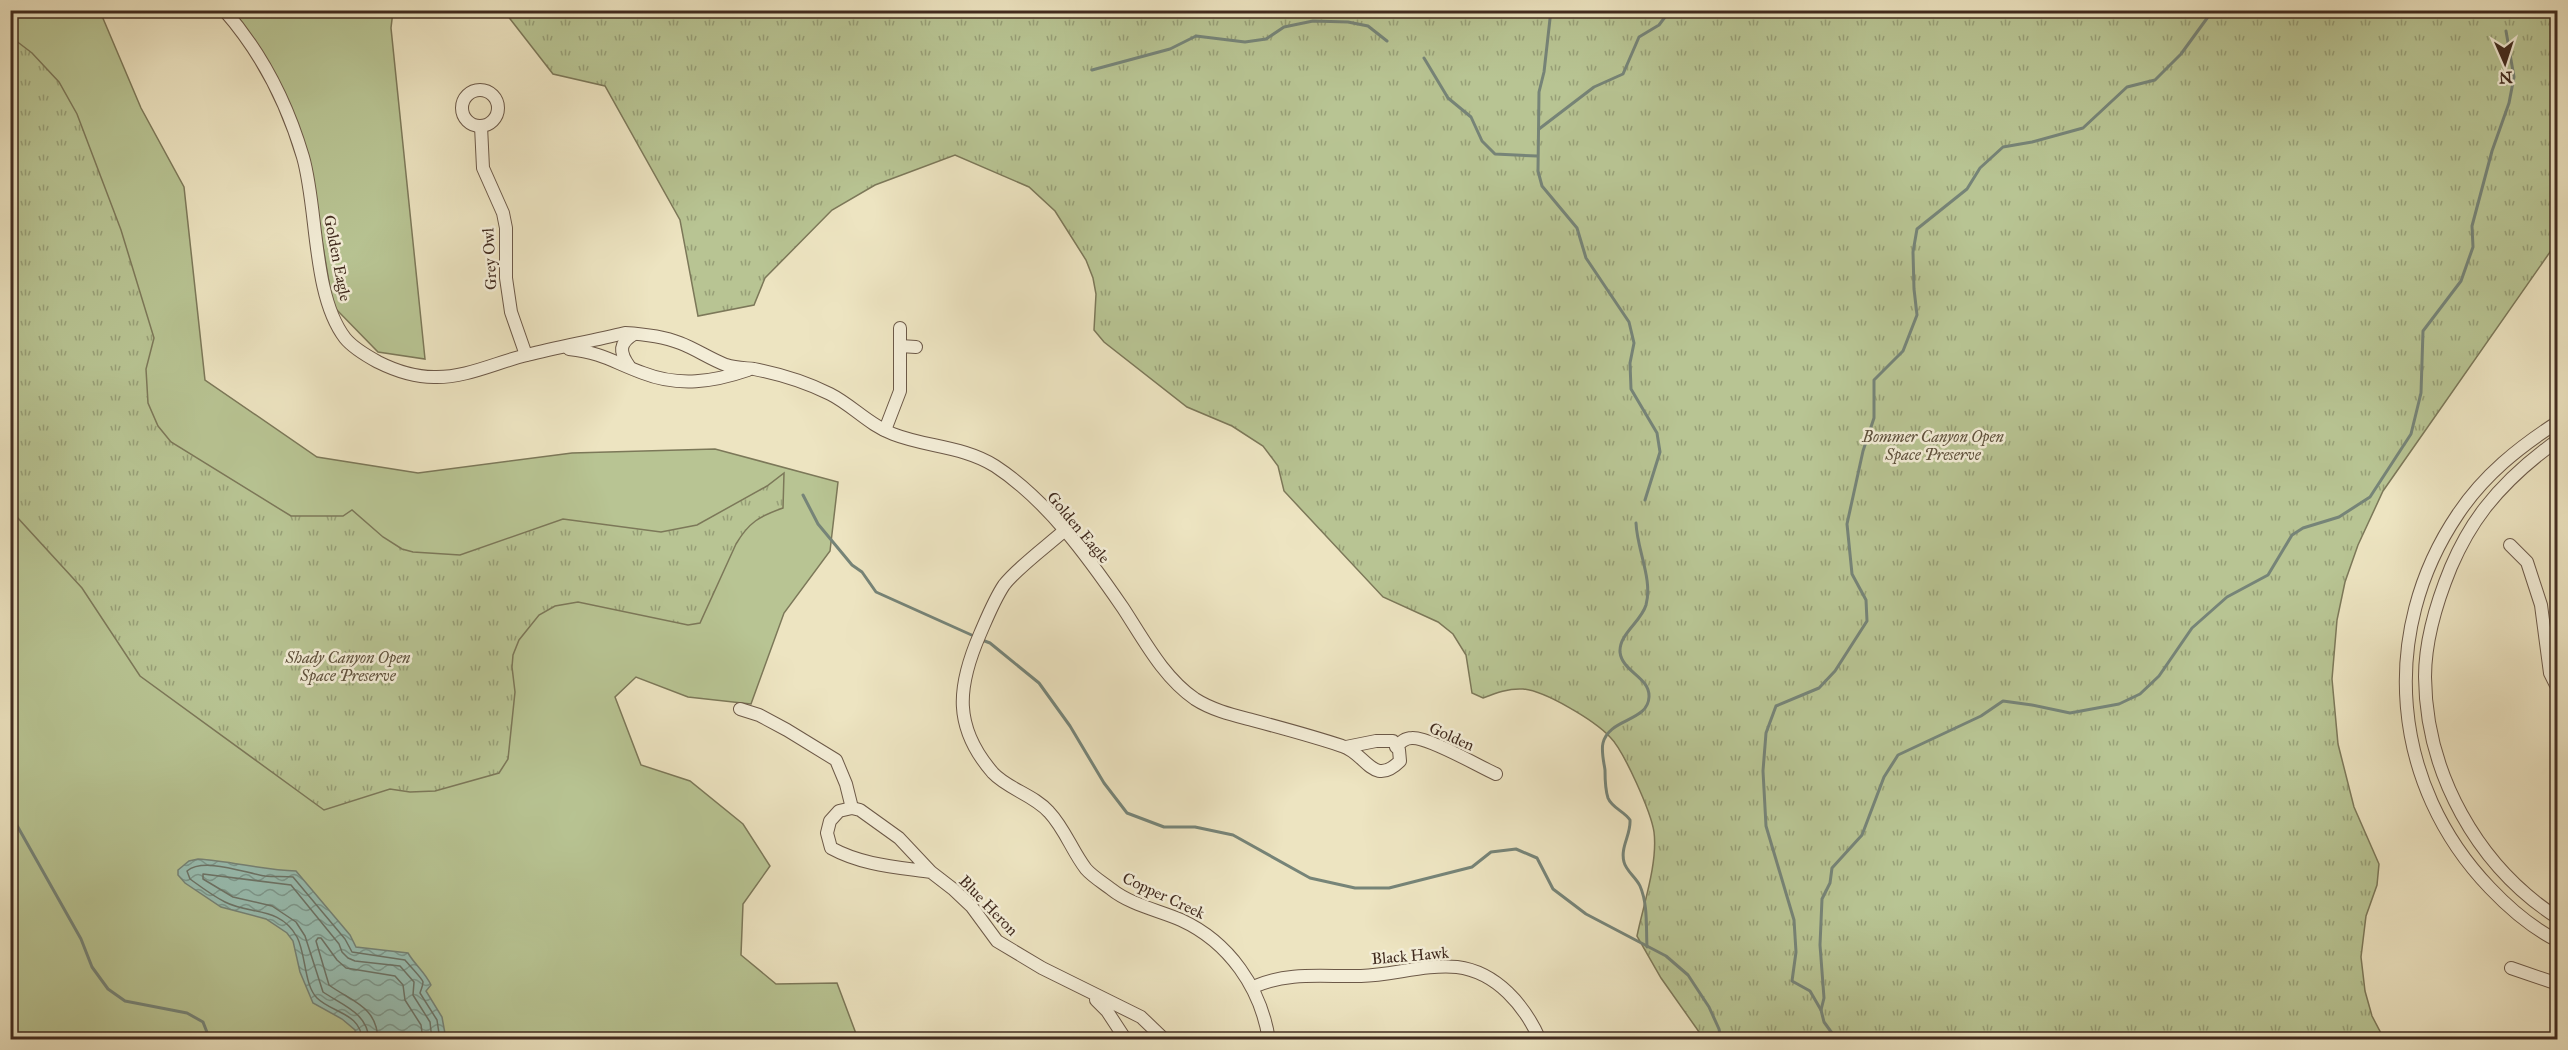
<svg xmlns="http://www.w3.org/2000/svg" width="2568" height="1050" font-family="'IM FELL Great Primer',serif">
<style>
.green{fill:#b8c493;stroke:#7c7859;stroke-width:1.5}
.park{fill:url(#park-tufts);stroke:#7c7859;stroke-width:1.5}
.water{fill:url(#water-waves);stroke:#768478;stroke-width:1.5}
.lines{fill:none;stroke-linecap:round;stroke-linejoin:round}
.shore{stroke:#6d7569;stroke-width:1.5}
.stream{stroke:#768478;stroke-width:3}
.minor-casing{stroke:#6c5948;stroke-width:14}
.minor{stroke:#f3edd7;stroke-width:12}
.labels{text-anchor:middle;stroke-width:5;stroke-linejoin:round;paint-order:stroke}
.street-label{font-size:16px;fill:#412b1f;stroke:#f3edd7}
.park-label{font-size:16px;font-style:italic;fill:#5f513c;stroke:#f3edd7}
</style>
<defs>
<pattern id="park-tufts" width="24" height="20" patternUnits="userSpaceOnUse" patternTransform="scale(1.5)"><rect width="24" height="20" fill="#b8c493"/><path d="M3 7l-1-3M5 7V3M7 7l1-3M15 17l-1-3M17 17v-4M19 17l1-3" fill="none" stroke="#979f77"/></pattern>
<pattern id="water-waves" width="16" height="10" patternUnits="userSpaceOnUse" patternTransform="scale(1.5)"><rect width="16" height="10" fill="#99bfb3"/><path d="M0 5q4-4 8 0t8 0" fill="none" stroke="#7e9b91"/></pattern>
</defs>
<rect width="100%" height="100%" fill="#ede4c1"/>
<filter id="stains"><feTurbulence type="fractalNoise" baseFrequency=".00333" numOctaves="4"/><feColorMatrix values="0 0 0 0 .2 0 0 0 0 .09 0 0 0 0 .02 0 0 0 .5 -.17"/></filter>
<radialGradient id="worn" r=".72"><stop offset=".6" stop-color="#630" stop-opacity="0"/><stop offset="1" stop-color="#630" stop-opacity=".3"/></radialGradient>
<g class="green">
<path d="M10,11H91L102,16L141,108L184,187L205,380L317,457L418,473L572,453L715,449L838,482L830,551L784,613L751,704L688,697L636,677L615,697L641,765L690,781L743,824L770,866L743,904L741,955L776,984L837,983L858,1039H11Z"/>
<path d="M224,11H393L391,28L425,359L378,352L333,306L316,205L289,103Z"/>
</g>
<g class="park">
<path d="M507,11H2557V242L2383,491L2358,545L2345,582L2337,620L2332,679L2338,744L2354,807L2379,864L2377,885L2366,916L2361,957L2365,991L2372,1016L2384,1039H1704L1661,978L1637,936C1643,906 1658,863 1654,832C1651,812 1624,751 1610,737C1594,720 1545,691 1523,689C1509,688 1496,693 1483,698L1472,693L1466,655L1453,634L1438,622L1383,597L1284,491L1278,466L1263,446L1232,426L1187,407L1104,342L1094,330L1096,294L1093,278L1086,260L1055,211L1029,187L955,155L875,185L832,210L765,278L754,305L698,316L680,220L605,86L553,74L507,15Z"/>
<path d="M11,37L32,53L59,82L77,114L121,230L154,338L146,369L148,403L158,426L171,442L291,516H343L352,510L383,537L402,549L413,552L460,555L563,519L661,532L697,525L767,486L784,473L783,508C760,516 749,522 736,544L700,623L688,625L578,602L555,606L539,615L519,640L513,655L512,667L515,692L508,759L499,773L435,791L410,792L390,789L324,810L140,676L82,588L16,516L11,515Z"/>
</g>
<path class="water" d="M198,859C231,861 262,870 296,871L350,935L356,947L408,953C415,965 425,972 431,985L426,991L442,1017L446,1039H356L355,1030L342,1019L313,1003L300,972L293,941L287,933L266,919L221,907L185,883L178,875V870L189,861Z"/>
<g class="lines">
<g class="shore">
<path d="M362,1040C361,1013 332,1013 317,998C304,985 306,954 297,937C280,906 250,915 225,902C213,896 201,887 190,879L187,871C204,857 245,873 265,876C275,877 284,876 293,877L345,939L352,952L405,960C408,964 423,979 423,982C423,986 421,989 420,993L437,1020L440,1040"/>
<path d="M369,1040C368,1013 342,1005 323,992L305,936L296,922L272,906L233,897L203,879V874L291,885L339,944L342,952L348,958L355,961L400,966L414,982L413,995L430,1022L432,1040"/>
<path d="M378,1040C377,1006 352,1002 329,985L316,941L318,938H321L337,960L346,968L395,976L403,985L405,1000L421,1025L423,1040"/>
</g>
<g class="stream">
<path d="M1551,10L1544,72L1539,92L1538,171L1542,186L1577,228L1586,258L1629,322L1634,343L1630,363L1631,389L1657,433L1660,452L1645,500"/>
<path d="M1424,58L1448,98L1471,117L1482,141L1495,154L1537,156"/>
<path d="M1092,70L1170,49L1196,36L1245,42L1266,39L1284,27L1313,21L1348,22L1368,26L1387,41"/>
<path d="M1539,129L1594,87L1623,74L1639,37L1659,25L1665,17"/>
<path d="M803,495L818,524L852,565L862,572L876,592L976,637"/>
<path d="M1636,523C1637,550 1653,579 1646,605C1641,622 1619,634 1620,652C1622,672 1650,677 1649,697C1648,722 1609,718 1603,743C1601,751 1604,763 1605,770C1605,779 1605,789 1608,798C1612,808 1624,811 1630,820C1631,835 1620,847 1624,862C1626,871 1636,877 1640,886C1648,904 1646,928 1647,947"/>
<path d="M982,640L990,643L1039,683L1070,726L1104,783L1127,813L1164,827H1195L1233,835L1310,878L1355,888H1389L1472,867L1491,852L1516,849L1537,858L1553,889L1586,914L1666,956L1688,975L1709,1007L1719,1029L1721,1040"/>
<path d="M10,813L81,939L92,967L108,989L125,1001L187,1013L203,1022L210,1040"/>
<path d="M1821,1010L1810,991L1792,981L1796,952L1794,920L1766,826L1763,771L1766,733L1776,706L1819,688L1835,671L1867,621L1866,600L1852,574L1847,524L1863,451L1874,418V380L1903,351L1917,315L1914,289L1913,252L1917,229L1967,189L1980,168L2003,147L2032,142L2083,128L2127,87L2155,80L2181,54L2213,10"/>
<path d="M1837,1040L1824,1022L1821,1010L1824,998L1820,945L1822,899L1830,883L1832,868L1862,835L1884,777L1898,755L1981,716L2003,701L2032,705L2070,713L2119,704L2140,694L2159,676L2192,628L2227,597L2268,575L2292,535L2303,528L2339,517L2370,497L2411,434L2421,393L2423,331L2461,281L2473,247L2472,226L2492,151L2509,103L2514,77L2506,31"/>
</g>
<defs>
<g id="minor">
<path d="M224,10C262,53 287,103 303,157C318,209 312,295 345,338C353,348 367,356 378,362C396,371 414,377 434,377C466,378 497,362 527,355C559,347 592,341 625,333C643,334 662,336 680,343C696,349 710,359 726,365C735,368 745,368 754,369C780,374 806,382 830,394C852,405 869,425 893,434C926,447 963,446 995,466C1047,500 1088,557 1123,608C1144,640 1163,677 1195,699C1212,710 1233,715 1252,720C1282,728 1312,736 1342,746C1366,753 1373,788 1400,761L1399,750L1393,741H1376L1346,747"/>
<circle cx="480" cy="108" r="18"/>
<path d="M481,126L483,168L503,213L506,228V278L511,312L526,355"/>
<path d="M900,346L916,347"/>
<path d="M569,349C603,353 613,362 643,373C679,387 713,382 748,370"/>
<path d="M629,366C619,352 619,343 634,334"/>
<path d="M2558,422C2519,447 2484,475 2458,514C2378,632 2391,785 2490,888C2509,908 2532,928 2558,941"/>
<path d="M885,430L900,391V328"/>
<path d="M2558,440C2530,460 2506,481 2485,508C2471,526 2460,546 2451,567C2437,601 2425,640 2425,677C2426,773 2477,866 2558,918"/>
<path d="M1065,530C1047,546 1017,568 1004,585C994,600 987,618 980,634C957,687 953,727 993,773C1008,789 1034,795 1049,812C1065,829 1072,851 1086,869C1092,876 1103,883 1111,889C1131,905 1158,910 1181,920C1229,942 1261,988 1269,1040"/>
<path d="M2510,545L2527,562L2541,605L2550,673L2558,689"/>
<path d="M740,709L759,715L787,730L836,760L846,784L852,808"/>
<path d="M1396,747C1401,742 1405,738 1412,738C1429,737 1478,766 1496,774"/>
<path d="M931,872C896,867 862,865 831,848L827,833L830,821L839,811L852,808L860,810L899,838L931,872L953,889L972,907L997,941L1042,968L1141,1017L1165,1040"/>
<path d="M2511,968L2558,984"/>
<path d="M1253,987C1289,971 1324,977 1361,976C1393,975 1426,964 1457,967C1497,972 1525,1006 1540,1040"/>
<path d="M1096,1000L1107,1011L1126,1040"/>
</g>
</defs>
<use href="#minor" class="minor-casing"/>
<use href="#minor" class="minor"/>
</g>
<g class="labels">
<g class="street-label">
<text transform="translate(338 258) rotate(79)" y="6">Golden Eagle</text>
<text transform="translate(489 259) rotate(-93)" y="6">Grey Owl</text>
<text transform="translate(1079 527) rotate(50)" y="6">Golden Eagle</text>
<text transform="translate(1452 736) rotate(24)" y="6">Golden</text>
<text transform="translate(1164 895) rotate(25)" y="6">Copper Creek</text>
<text transform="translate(989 905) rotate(46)" y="6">Blue Heron</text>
<text transform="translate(1410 955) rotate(-5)" y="6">Black Hawk</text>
</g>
<g class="park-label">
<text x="1933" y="442">Bommer Canyon Open<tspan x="1933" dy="18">Space Preserve</tspan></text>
<text x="348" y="663">Shady Canyon Open<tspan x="348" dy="18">Space Preserve</tspan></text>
</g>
</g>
<rect width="2568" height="1050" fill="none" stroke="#ede4c1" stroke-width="36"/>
<rect x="12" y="12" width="2544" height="1026" fill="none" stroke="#412b1f" stroke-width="3"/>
<rect x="18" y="18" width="2532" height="1014" fill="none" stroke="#412b1f" stroke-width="1.5"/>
<g transform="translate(2505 63) rotate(177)" stroke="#f3edd7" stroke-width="4.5" paint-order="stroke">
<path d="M0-4.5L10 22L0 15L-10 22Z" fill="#412b1f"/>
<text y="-9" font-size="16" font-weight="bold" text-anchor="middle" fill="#412b1f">N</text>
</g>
<rect width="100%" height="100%" filter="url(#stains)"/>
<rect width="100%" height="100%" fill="url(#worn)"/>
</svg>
